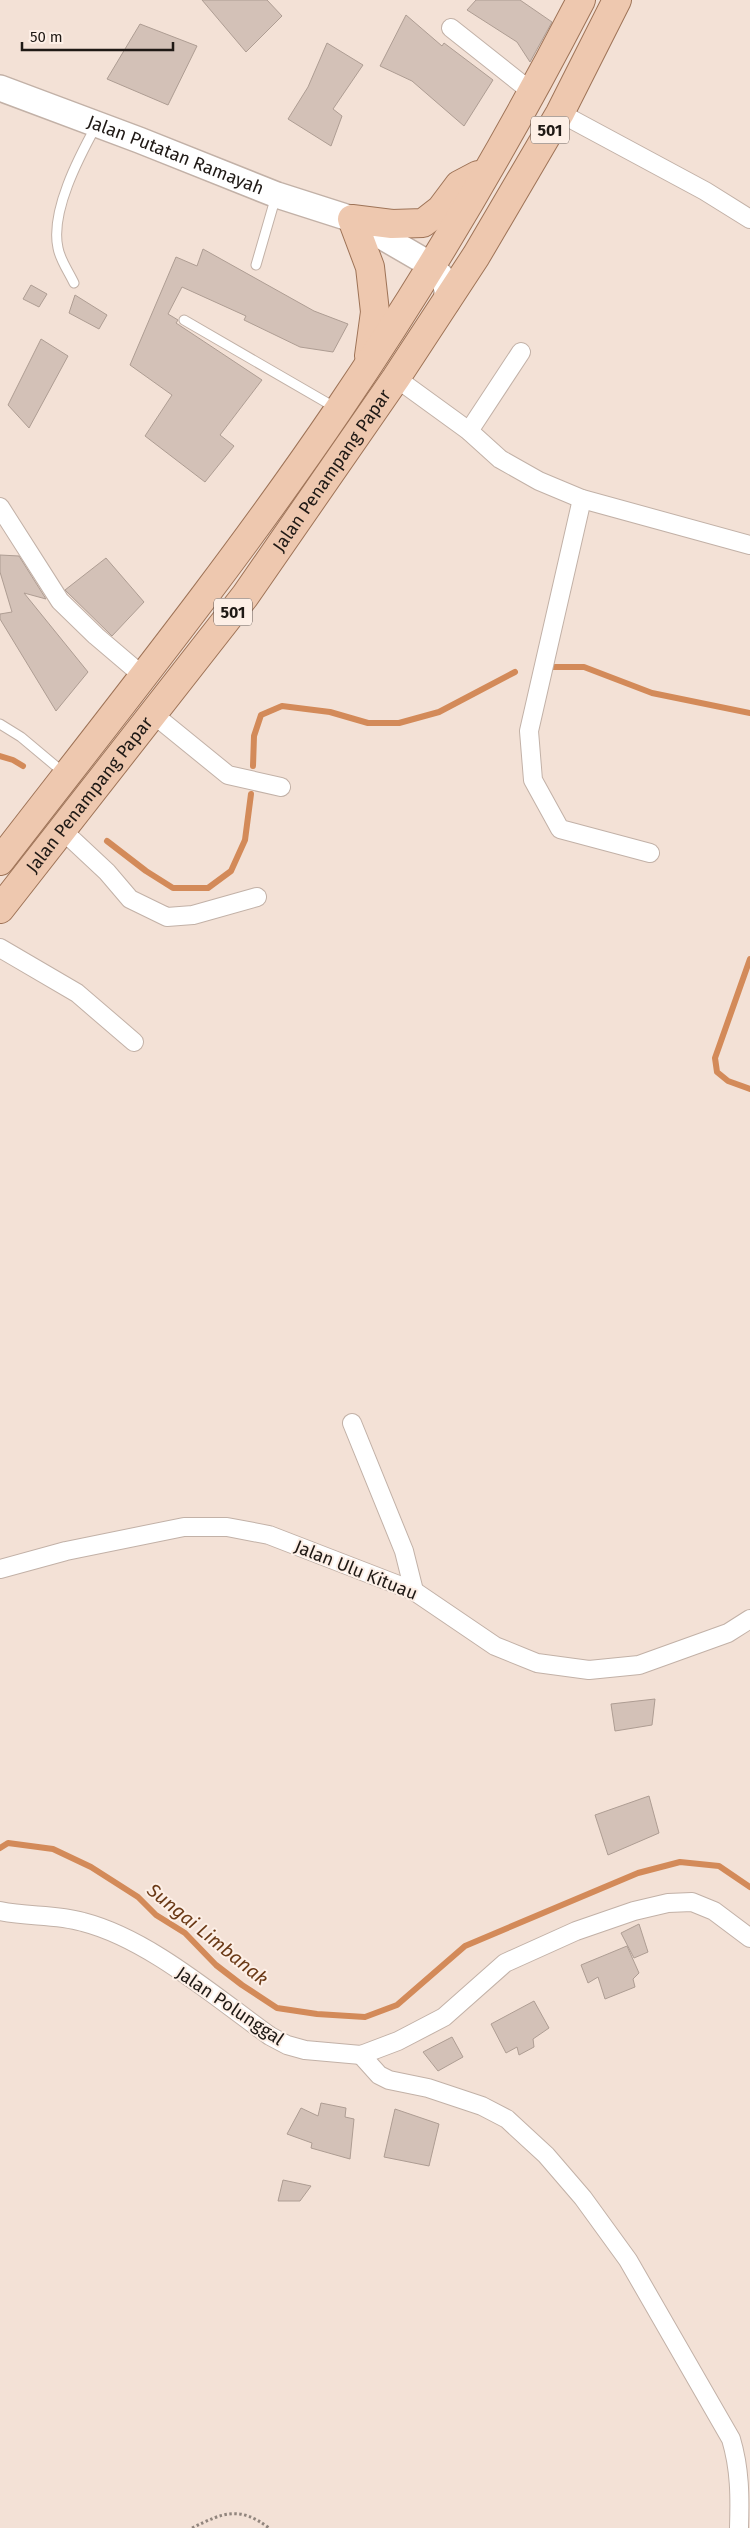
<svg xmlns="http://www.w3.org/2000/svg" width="750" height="2528" font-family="'Fira Sans',sans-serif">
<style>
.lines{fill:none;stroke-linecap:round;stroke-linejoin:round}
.stream{stroke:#d38a59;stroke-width:6}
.building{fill:#d3c1b7;stroke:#ae9d93}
.lane-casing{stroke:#c2b1a7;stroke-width:11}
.street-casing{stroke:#c2b1a7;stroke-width:20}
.secondary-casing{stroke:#c2b1a7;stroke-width:28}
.primary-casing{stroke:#9e7357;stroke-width:30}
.path{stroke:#91857d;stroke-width:3;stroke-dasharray:2.5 2.5;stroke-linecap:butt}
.lane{stroke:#fff;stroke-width:9}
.street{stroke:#fff;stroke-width:18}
.secondary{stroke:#fff;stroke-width:25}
.primary{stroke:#eec8af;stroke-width:28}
.labels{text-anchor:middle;stroke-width:4;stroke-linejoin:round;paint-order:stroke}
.shield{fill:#fdefe6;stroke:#625954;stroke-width:1}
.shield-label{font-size:16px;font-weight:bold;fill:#1f1915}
.street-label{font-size:18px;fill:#1f1915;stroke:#fdefe6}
.water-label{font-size:19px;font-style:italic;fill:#6b3a17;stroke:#fdefe6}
</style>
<rect width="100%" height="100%" fill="#f3e1d6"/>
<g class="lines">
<g class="stream">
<path d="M552,667H584L652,693L750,713"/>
<path d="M0,756L13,760L23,766"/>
<path d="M253,766L254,736L261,715L282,706L330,712L368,723H399L439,712L515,672"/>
<path d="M107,841L146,871L173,888H208L231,871L245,840L251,794"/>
<path d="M750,959L715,1058L717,1072L728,1081L750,1089"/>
<path d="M0,1848L8,1843L53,1849L91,1867L138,1897L156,1915L185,1933L216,1965L242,1985L277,2008L317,2014L365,2017L397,2005L465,1946L638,1873L680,1862L719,1866L750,1887"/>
</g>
</g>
<g class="building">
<path d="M202,0H267L282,16L246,52Z"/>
<path d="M476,0H520L552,22L530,62L517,42L467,10Z"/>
<path d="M406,15L442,46L444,43L493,80L464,126L412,81L380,66Z"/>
<path d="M140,24L197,46L168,105L107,79Z"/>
<path d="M327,43L363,65L333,109L342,116L331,146L288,119L308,87Z"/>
<path d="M203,249L314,311L348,324L333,352L300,347L244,320L246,316L182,287L168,314L178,320L176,323L262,380L220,435L234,446L205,482L145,436L172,395L130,365L176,257L197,266Z"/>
<path d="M31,285L47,294L39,307L23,299Z"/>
<path d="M75,295L107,315L99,329L69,313Z"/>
<path d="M41,339L68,356L29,428L8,405Z"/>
<path d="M0,555L19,556L46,599L24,593L88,672L56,711L0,619V614L12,612L0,572Z"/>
<path d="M106,558L144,602L112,636L65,590Z"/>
<path d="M655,1699L652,1725L615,1731L611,1704Z"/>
<path d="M649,1796L659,1833L608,1855L595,1815Z"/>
<path d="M639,1924L648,1952L634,1958L621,1933Z"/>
<path d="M627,1946L639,1973L633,1979L635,1987L605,1999L598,1977L588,1983L581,1965Z"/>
<path d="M534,2001L549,2028L533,2039L534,2047L519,2055L517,2047L506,2053L491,2024Z"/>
<path d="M452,2037L463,2057L438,2071L423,2052Z"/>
<path d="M321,2103L346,2108L345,2117L354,2119L350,2159L311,2148L312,2143L287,2134L301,2108L318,2116Z"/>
<path d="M395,2109L439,2124L429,2166L384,2157Z"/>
<path d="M283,2180L311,2186L300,2201H278Z"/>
</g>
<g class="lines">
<defs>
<g id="lane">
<path d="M256,265L276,196"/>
<path d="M74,283C69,272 60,260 58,248C50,212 79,157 96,126"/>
<path d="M184,320L336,408"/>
<path d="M0,724L21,737L64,773"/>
</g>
<g id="street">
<path d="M451,28L533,93"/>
<path d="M560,113L705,191L750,219"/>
<path d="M396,378L469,431L500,459L539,481L582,499L750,545"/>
<path d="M469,431L521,352"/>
<path d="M582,499L529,731L533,780L560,829L650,853"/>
<path d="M0,507L60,601L96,636L143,676"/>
<path d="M153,714L228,775L281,787"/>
<path d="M61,829L107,872L130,899L167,917L193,915L257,897"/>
<path d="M0,948L77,993L134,1042"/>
<path d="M352,1423L404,1551L414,1591"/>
<path d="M0,1569L66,1551L184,1527H227L269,1535L414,1591L495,1646L537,1663L589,1670L639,1665L728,1633L750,1619"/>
<path d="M0,1911C27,1917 56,1914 83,1922C149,1939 215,1997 270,2036L287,2045L305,2050L361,2055L398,2041L444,2017L505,1963L576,1931L634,1911L668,1903L692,1902L714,1911L750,1938"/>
<path d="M361,2055L379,2075L389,2080L428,2088L482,2106L507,2119L546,2155L583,2198L628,2260L731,2439C740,2469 740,2497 739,2528"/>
</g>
<g id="secondary">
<path id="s1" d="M0,88L139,140L277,195L352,219L431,265L444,280L447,289V302"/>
</g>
<g id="primary">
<path d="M369,356L375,312L370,267L352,219L392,224L423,223L441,209L459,185L478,175"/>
<path d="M0,861C115,712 233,565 339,409C428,278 508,141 581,0"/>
<path id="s2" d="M0,909L245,596L396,378L476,256L560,113L617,0"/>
</g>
</defs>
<use href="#lane" class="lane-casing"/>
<use href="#street" class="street-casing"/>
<use href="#secondary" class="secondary-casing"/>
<use href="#primary" class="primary-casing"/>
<path class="path" d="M192,2528C224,2512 240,2506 269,2528"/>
<use href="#lane" class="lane"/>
<use href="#street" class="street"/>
<use href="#secondary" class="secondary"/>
<use href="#primary" class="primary"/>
</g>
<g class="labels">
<g class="shield">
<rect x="531" y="116.5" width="38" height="27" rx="4"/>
<rect x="214" y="598.5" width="38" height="27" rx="4"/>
</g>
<g class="shield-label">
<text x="550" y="136">501</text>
<text x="233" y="618">501</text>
</g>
<g class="street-label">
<text dy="6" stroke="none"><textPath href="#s1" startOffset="188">Jalan Putatan Ramayah</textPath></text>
<text dy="6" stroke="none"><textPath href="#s2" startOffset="550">Jalan Penampang Papar</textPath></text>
<text dy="6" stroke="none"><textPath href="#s2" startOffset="145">Jalan Penampang Papar</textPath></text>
<text transform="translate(356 1570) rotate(22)" y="6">Jalan Ulu Kituau</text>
<text transform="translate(230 2006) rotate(34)" y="6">Jalan Polunggal</text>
</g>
<g class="water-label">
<text transform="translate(208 1934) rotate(39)" y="7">Sungai Limbanak</text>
</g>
</g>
<path d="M22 42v8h151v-8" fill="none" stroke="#1f1915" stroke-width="2.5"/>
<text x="30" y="42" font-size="15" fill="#1f1915" stroke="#fdefe6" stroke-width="4" paint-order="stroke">50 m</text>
</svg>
